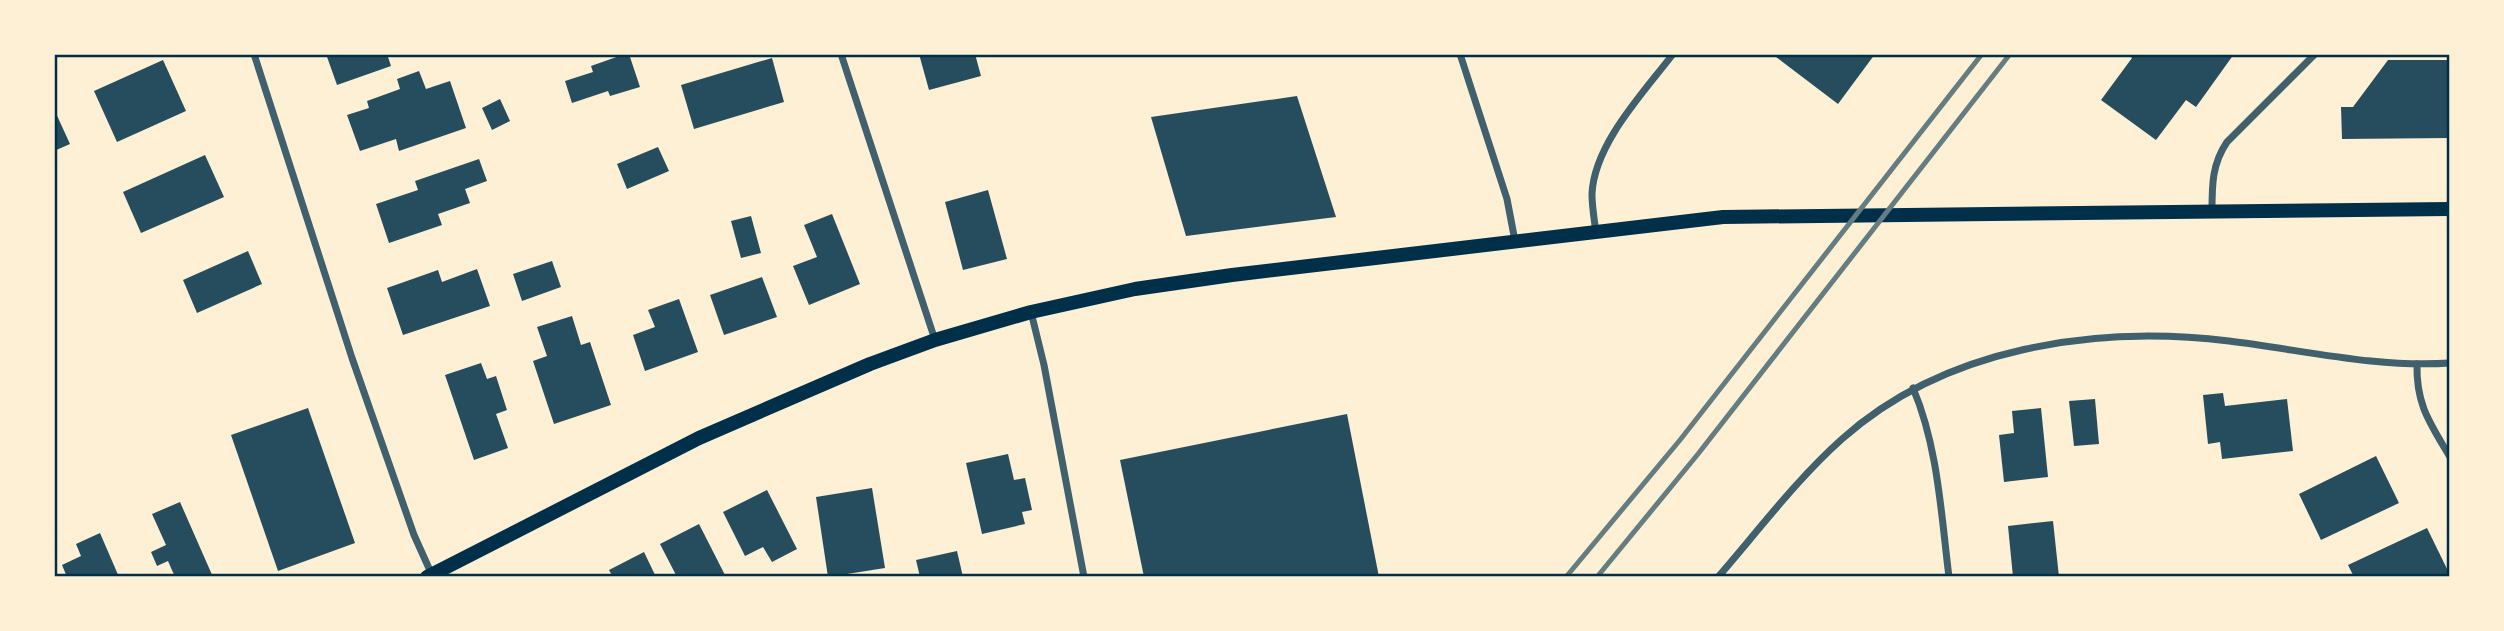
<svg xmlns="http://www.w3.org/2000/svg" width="2504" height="631" font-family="Rubik,sans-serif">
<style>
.building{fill:#264d5e}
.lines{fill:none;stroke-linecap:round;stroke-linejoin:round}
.minor{stroke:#3f606c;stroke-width:7}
.secondary{stroke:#003049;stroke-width:14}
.rail{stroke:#657d81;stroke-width:5}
.neatline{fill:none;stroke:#003049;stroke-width:2.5}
</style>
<rect width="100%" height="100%" fill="#fdf0d5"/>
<g class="building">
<path d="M326,54H387L391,66L337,85Z"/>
<path d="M625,54H629L640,87L610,96L608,91L572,103L565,81L593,72L591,66Z"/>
<path d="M919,54H975L981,76L929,90Z"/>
<path d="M1772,54H1875L1838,104Z"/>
<path d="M2127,54H2234L2196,107L2186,100L2156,140L2101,100L2132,58Z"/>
<path d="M772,58L784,102L694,129L681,85Z"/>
<path d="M163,60L186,111L117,142L94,91Z"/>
<path d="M2388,60H2450V138L2342,139L2341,107H2353Z"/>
<path d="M419,71L426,89L450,81L466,128L399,151L396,139L360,151L347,115L369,108L367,101L400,89L397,79Z"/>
<path d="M1297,96L1336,217L1186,236L1151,117Z"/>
<path d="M500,99L510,121L492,130L482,108Z"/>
<path d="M54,109L70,144L54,151Z"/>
<path d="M658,147L669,171L627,189L617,164Z"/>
<path d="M205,155L224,197L141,233L123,192Z"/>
<path d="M479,159L487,181L465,189L470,203L438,214L442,225L389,243L376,204L418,190L415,181Z"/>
<path d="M988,190L1007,259L963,270L945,202Z"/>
<path d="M832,214L860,284L809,305L793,266L817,257L804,225Z"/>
<path d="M751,216L761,253L741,258L731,221Z"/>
<path d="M248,251L262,284L197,313L183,280Z"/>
<path d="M552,261L561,287L522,301L513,274Z"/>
<path d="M477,269L490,306L403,335L387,288L438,270L442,282Z"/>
<path d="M762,277L777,317L724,335L710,295Z"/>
<path d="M679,299L698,352L645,371L633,335L655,327L648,310Z"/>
<path d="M572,316L581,345L590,342L611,405L554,424L533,361L547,356L537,327Z"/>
<path d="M481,363L487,379L496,376L507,410L496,414L508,448L474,460L445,375Z"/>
<path d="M2223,393L2225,406L2287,399L2293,451L2222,459L2220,442L2208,444L2203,395Z"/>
<path d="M2095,399L2099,444L2074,446L2069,401Z"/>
<path d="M308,408L355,543L278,571L231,435Z"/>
<path d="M2041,408L2048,477L2004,482L1999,435L2014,433L2012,411Z"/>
<path d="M1347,414L1379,577H1144L1120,460Z"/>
<path d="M1008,454L1014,480L1025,478L1032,510L1022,512L1025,524L982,534L966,463Z"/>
<path d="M2376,456L2399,503L2321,540L2299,494Z"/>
<path d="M872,488L885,568L828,577L816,497Z"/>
<path d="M767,490L797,549L772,562L763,547L745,556L723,512Z"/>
<path d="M180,502L213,577H175L168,561L157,566L151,552L166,545L152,514Z"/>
<path d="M2053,521L2059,577H2013L2008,526Z"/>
<path d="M699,524L726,577H677L660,544Z"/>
<path d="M2427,528L2450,575L2354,577L2348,565Z"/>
<path d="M100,533L119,577H67L62,565L81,556L76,544Z"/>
<path d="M957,551L963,577H920L916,560Z"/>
<path d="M644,552L656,577H613L609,570Z"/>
</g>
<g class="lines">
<g class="minor">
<path d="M254,54L352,358L414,535L432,575"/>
<path d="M841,54L935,340"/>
<path d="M1460,54L1507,199L1515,241"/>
<path d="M2212,211C2212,185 2212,164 2227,142L2315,54"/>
<path d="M1596,232C1594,219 1592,206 1592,194C1594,144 1644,92 1673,54"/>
<path d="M1031,312L1044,365L1084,577"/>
<path d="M2417,364C2416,405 2430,423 2450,457"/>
<path d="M1913,388C1938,447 1941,513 1949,577"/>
<path d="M1718,577C1758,531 1797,479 1842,439C1945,347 2095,325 2229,341C2303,350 2376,368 2450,363"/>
</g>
<path class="secondary" d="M427,577L699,438L870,364L935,340L1031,312L1135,289L1232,275L1723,217L2450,209"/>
<g class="rail">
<path d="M1566,577L1680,440L1982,54"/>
<path d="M1597,577L1698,454L2010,54"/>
</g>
</g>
<rect width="2504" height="631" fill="none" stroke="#fdf0d5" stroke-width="112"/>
<rect x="56" y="56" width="2392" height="519" class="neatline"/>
</svg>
